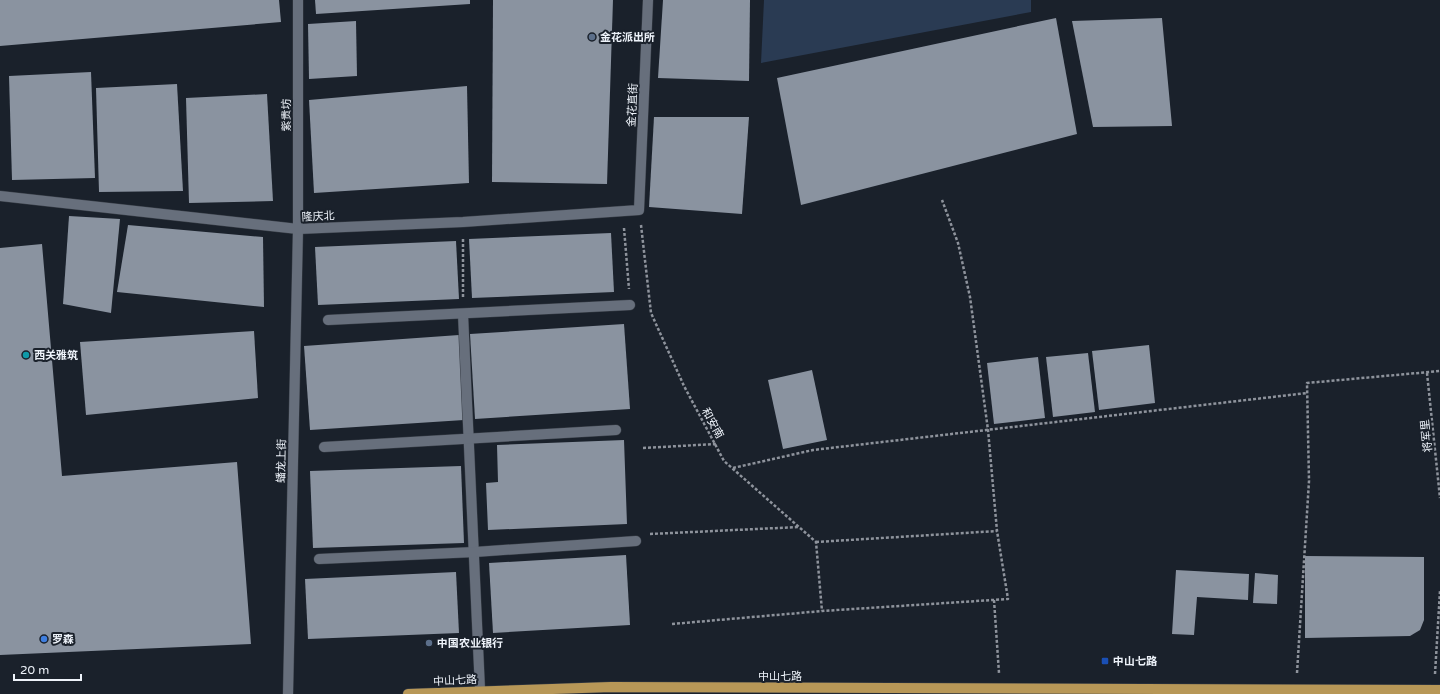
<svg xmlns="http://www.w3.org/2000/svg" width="1440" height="694" font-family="'Varela Round','Noto Sans SC',sans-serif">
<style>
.green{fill:#2a3b53}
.building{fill:#8a93a0}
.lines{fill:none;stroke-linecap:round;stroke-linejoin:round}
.minor-casing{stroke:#383e47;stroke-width:11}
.major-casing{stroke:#383e47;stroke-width:11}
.path{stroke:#8e939c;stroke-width:2.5;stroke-dasharray:3 2;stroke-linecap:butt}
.minor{stroke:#676f7c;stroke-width:10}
.major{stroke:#b79757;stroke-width:10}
.service-dot{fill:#5c6f8a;stroke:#1a212b;stroke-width:1.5}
.culture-dot{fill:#0f9aa8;stroke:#1a212b;stroke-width:1.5}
.shop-dot{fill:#3f7fe0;stroke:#1a212b;stroke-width:1.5}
.transit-dot{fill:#1a4fb4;stroke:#1a212b;stroke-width:1.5}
.labels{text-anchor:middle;stroke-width:4;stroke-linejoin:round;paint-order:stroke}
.poi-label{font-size:11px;font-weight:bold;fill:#eef3fa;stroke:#1a212b;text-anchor:start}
.street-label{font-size:11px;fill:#eef3fa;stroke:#1a212b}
</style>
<rect width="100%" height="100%" fill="#1a212b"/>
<path class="green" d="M764,0H1031V12L761,63Z"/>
<g class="building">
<path d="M0,0H279L281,22L0,46Z"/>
<path d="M315,0H470V4L316,14Z"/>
<path d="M493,0H613L607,184L492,182Z"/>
<path d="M663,0H750L749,81L658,78Z"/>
<path d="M1056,18L1077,134L801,205L777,78Z"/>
<path d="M1162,18L1172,126L1093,127L1072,21Z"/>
<path d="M356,21L357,76L309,79L308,24Z"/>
<path d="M91,72L95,178L12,180L9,76Z"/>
<path d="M177,84L183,191L99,192L96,88Z"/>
<path d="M467,86L469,183L314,193L309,100Z"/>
<path d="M267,94L273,201L189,203L186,98Z"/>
<path d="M654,117H749L742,214L649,207Z"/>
<path d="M69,216L120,219L111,313L63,304Z"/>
<path d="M128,225L263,237L264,307L117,292Z"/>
<path d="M611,233L614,292L472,298L469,239Z"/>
<path d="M456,241L459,299L318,305L315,247Z"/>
<path d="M42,244L62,476L237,462L251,644L0,655V248Z"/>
<path d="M624,324L630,409L475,419L470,334Z"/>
<path d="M254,331L258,398L86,415L80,342Z"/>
<path d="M459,335L464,420L310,430L304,346Z"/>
<path d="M1149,345L1155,403L1099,410L1092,351Z"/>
<path d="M1088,353L1095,412L1053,417L1046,357Z"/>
<path d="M1038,357L1045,418L994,424L987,363Z"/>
<path d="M812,370L827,440L783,449L768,380Z"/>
<path d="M624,440L627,524L488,530L486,483L498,482L497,445Z"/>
<path d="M461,466L464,543L313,548L310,471Z"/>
<path d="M626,555L630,625L493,633L489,563Z"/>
<path d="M1305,556L1424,557V620L1420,630L1410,636L1305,638Z"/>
<path d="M1176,570L1249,574L1248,600L1197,597L1194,635L1172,634Z"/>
<path d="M456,572L459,633L308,639L305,579Z"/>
<path d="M1255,573L1278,575L1277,604L1253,603Z"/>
</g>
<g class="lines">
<defs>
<g id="minor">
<path d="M0,196L298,229L463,222L639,210L648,0"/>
<path d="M463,314L480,690"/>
<path d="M328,320L630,305"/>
<path d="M324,447L616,430"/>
<path d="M319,559L475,552L636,541"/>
<path d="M288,694L298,229V0"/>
</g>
<path id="major" d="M408,694L611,687L1440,690"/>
</defs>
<use href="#minor" class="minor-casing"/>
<use href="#major" class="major-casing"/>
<g class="path">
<path d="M641,225L651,313L684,386L724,461L816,542L822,611"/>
<path d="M624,228L629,289"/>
<path d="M463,239V298"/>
<path d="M1427,373L1440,498"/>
<path d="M643,448L716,444"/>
<path d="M733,468L813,450L1307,393"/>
<path d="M650,534L799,527"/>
<path d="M816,542L997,531"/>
<path d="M994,600L999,673"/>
<path d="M672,624L822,611L1008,599L997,531L988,430L970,297L958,243L942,200"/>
<path d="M1297,673L1309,481L1307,383L1440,371"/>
<path d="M1435,674L1440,591"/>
</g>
<use href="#minor" class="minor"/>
<use href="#major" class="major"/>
</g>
<g class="service-dot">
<circle cx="592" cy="37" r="4"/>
<circle cx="429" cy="643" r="4"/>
</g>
<circle class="culture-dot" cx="26" cy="355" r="4"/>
<circle class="shop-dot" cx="44" cy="639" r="4"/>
<rect class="transit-dot" x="1101" y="657" width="8" height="8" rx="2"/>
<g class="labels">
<g class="poi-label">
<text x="600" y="41">金花派出所</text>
<text x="34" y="359">西关雅筑</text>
<text x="52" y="643">罗森</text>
<text x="437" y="647">中国农业银行</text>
<text x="1113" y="665">中山七路</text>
</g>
<g class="street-label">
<text transform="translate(632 105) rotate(-87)" y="4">金花直街</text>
<text transform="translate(286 115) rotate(-90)" y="4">紫贵坊</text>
<text transform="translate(318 216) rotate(-3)" y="4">隆庆北</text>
<text transform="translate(713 423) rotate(61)" y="4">和安南</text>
<text transform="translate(1426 436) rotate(-96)" y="4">将军里</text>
<text transform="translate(281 461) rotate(-89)" y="4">蟠龙上街</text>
<text x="780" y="680">中山七路</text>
<text transform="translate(455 680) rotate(-3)" y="4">中山七路</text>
</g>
</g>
<path d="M14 674v6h67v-6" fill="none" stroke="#eef3fa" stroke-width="2"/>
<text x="20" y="674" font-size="12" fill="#eef3fa" stroke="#1a212b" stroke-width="3" paint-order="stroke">20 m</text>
</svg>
